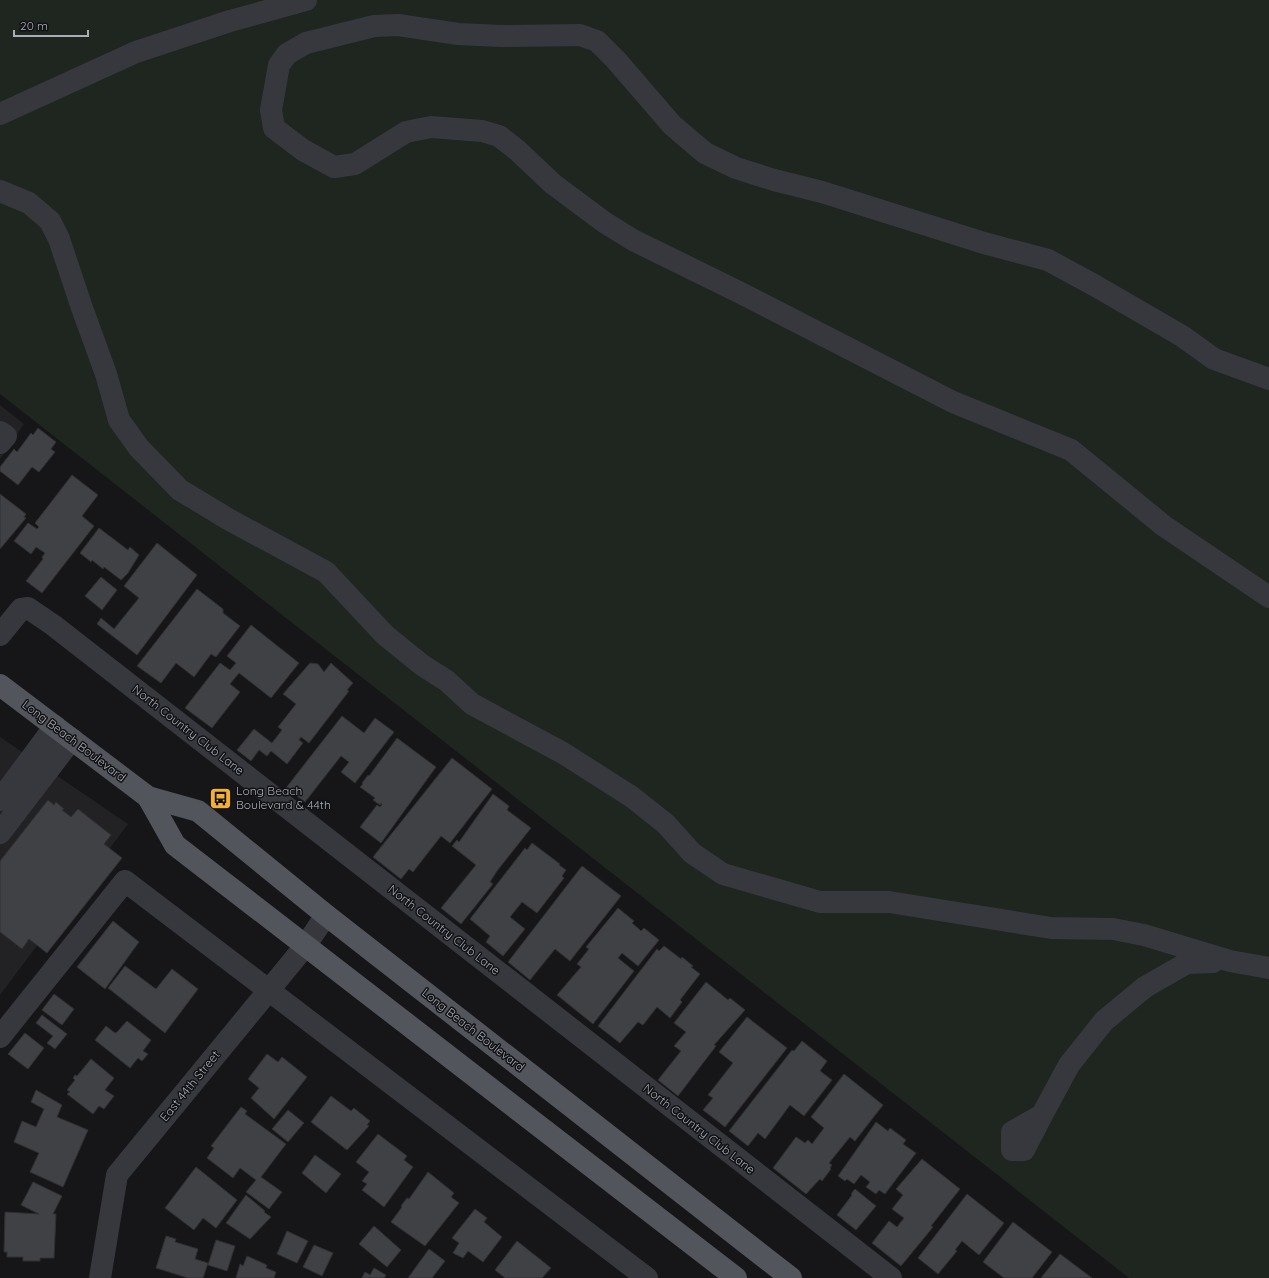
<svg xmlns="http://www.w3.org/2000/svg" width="1269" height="1278" font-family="Quicksand,sans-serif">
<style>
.built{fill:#222225}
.green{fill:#1e261f}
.building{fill:#404145;stroke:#303034}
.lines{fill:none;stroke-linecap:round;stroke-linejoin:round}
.minor{stroke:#37383d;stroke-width:22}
.major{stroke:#53555c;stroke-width:22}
.labels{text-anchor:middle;stroke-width:3;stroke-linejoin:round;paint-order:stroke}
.street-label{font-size:12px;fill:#a8adb8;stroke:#111113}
.poi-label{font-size:12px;fill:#a8adb8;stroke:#111113;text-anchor:start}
</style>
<rect width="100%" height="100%" fill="#161618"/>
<g class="built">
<path d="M0,405L24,424L0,459Z"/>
<path d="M0,737L128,824L0,995Z"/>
</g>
<path class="green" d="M0,0H1269V1278H1129L0,394Z"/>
<g class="building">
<path d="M38,428L56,442L51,449L55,452L39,472L32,467L18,485L0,471V467L14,449L17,452L31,433L33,435Z"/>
<path d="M72,475L98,495L82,516L94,526L42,593L26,581L43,559L42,557L45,553L36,547L31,554L14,541L28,523L37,529L39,527L35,523Z"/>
<path d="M0,494L26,514L24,517L26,518L0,549Z"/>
<path d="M99,528L128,550L130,547L139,555L128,573L121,580L104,567L103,569L92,560L91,562L80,553Z"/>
<path d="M157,543L197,575L137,655L97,624L101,618L114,629L139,598L124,586Z"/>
<path d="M101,577L117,590L102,610L85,596Z"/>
<path d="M197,589L223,609V613L240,626L216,657L211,654L194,677L176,663L161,683L137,666Z"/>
<path d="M251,625L299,663L271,698L239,673L230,684L240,692L212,728L185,708L220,663L230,670L236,663L227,656Z"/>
<path d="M310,663L318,664L324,672L331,663L353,683L347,690L349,691L309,743L301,737L299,740L303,743L287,764L271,751L267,756L259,750L251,761L237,750L254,729L272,743L282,730L278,727L296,704L283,694Z"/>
<path d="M342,716L364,733L375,718L394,732L355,783L341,772L349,762L341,756L305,802L286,788Z"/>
<path d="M397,738L436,767L381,843L360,827L377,805L380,807L382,805L381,803L380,805L373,800L375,798L360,787L363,784L362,783L368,775L369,776Z"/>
<path d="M452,758L492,789L450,843L441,836L413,872L409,869L401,879L373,857Z"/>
<path d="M493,794L509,806L507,810L531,828L497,871L490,882L493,884L461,924L441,908L476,865L452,846L457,840L459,842Z"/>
<path d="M48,800L54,805L56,802L64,809L62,810L71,817L78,809L111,835L104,844L122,858L47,953L29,939L22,949L0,932V861Z"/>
<path d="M532,843L560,864L559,865L566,870L562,876L564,878L537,913L522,902L510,917L525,929L503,956L486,942L490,936L470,919L525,848L527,850Z"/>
<path d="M582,866L621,896L570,961L555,949L530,980L508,962Z"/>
<path d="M618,908L634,921L632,923L641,931L644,928L659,940L638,966L622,953L618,958L634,971L593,1024L557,995L581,967L577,964L589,949L586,947Z"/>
<path d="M113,921L139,942L105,989L77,967Z"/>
<path d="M664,946L681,959L682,957L693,966L691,967L700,974L680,1000L682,1002L670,1018L657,1007L643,1025L638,1022L620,1043L598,1026L657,949L659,951Z"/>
<path d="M125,966L156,989L172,969L198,989L165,1033L108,988Z"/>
<path d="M706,982L728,1000L730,998L745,1010L714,1045L716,1046L678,1096L658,1080L681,1051L674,1046L686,1032L674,1023Z"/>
<path d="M54,994L74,1009L62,1025L42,1010Z"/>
<path d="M42,1015L67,1034L55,1049L47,1043L53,1036L36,1023Z"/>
<path d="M747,1017L787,1048L725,1127L703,1110L713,1098L708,1095L733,1063L719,1052Z"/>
<path d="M127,1021L151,1040L143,1051L148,1054L142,1061L138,1058L130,1068L95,1040L106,1026L115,1033L117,1032Z"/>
<path d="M25,1033L44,1048L28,1069L8,1054Z"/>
<path d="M802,1041L827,1061L820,1071L832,1080L804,1116L790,1105L765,1139L758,1133L748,1146L729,1131L792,1050L794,1051Z"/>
<path d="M267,1054L278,1062L282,1057L307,1077L274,1119L251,1098L259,1088L248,1079Z"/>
<path d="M91,1059L114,1078L105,1090L114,1096L104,1109L99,1106L93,1114L67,1094L70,1092L67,1090L75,1080L73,1078L75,1075L77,1076Z"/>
<path d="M844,1074L883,1105L855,1141L850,1137L829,1163L832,1165L830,1168L831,1169L822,1181L820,1179L806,1194L773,1168L796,1137L805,1143L808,1140L812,1144L824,1128L811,1117Z"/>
<path d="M36,1090L62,1105L57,1117L88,1130L63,1187L30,1172L39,1153L14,1142L22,1121L36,1127L44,1109L31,1102Z"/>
<path d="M331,1096L351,1111L354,1108L370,1121L367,1125L369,1126L347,1150L311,1122Z"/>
<path d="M241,1107L247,1111L245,1114L286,1144L261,1177L282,1192L269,1209L246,1192L256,1180L240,1168L233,1178L207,1158L214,1148L211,1146Z"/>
<path d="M288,1110L304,1123L288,1142L272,1129Z"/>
<path d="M876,1122L888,1131L890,1128L906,1140L903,1144L916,1153L885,1194L879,1190L876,1194L866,1187L870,1182L861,1175L854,1184L847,1179L845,1181L838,1176Z"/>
<path d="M378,1134L407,1156L404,1160L413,1167L384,1207L362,1190L367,1184L362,1181L369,1172L356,1162Z"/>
<path d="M315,1155L341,1174L326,1193L302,1173Z"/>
<path d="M922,1159L960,1189L931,1226L933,1227L901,1266L872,1243L889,1221L897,1227L904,1218L892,1209L903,1195L896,1189Z"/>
<path d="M196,1167L237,1200L216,1228L203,1218L194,1230L165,1208Z"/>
<path d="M428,1172L454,1193L451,1197L459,1203L425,1246L391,1222L402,1207L401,1206L407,1198L409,1199Z"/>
<path d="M33,1182L62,1196L53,1214H56L54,1258H40V1261H23V1257H7V1252H4L5,1212L39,1214L21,1205Z"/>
<path d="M855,1189L876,1206L856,1230L837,1215L852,1195L851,1194Z"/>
<path d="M967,1194L1004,1223L979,1255L962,1241L955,1250L957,1251L938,1274L918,1258Z"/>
<path d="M246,1195L265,1211L264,1212L271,1217L250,1239L226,1223Z"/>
<path d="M475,1209L487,1218L484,1222L502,1237L483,1262L468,1251L463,1258L453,1253L459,1243L452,1238Z"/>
<path d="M1013,1222L1052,1252L1032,1278H1004L983,1262Z"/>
<path d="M374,1226L401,1250L387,1267L359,1244Z"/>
<path d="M287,1231L308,1241L297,1263L277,1254Z"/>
<path d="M166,1236L176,1239L175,1242L198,1249L195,1259L208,1263L203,1278H188L156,1268Z"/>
<path d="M216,1240L235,1246L227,1271L208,1265Z"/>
<path d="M517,1241L551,1268L542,1278H505L495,1270Z"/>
<path d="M314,1245L333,1253L322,1276L303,1267Z"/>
<path d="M429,1249L445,1261L432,1278H408Z"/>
<path d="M1060,1254L1092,1278H1041Z"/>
<path d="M247,1256L267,1265L266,1268L276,1272L274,1278H236L240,1264L243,1266Z"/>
<path d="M374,1268L386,1275L384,1278H362L365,1272L370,1275Z"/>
</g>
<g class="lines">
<g class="minor">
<path d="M0,114L136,52L230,21L306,0"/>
<path d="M0,191L29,203L50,221L59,239L82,308L106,374L119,420L139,448L180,490L228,519L326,572L385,635L422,665L447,681L472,704L563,753L632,797L666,824L692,853L723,874L820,902H889L1051,928L1113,929L1144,935L1230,961L1269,968"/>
<path d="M1269,379L1214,359L1182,336L1094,285L1048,260L984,243L822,192L774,180L736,168L705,153L672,125L616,60L597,41L580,35L502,36L458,34L398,25L374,26L306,43L287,54L279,65L271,110L274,128L303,150L334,167L355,164L406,132L431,127L482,131L499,136L517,150L553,184L604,222L633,240L741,293L953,402L1071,450L1164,526L1269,597"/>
<path d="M0,432L6,436L0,443"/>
<path d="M0,635L21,609L28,608L53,625L891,1278"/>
<path d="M0,800L55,726"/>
<path d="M0,833L72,739"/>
<path d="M0,1037L125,881L647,1278"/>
<path d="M1042,1115L1069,1065L1104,1021L1145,987L1187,963L1213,962"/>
<path d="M1042,1115L1024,1150H1012V1132Z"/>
<path d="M100,1278L117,1175L306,945L326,915"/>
</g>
<g class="major">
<path d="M0,685L148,797L198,811L326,915L791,1278"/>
<path d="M148,797L175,845L736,1278"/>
</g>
</g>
<defs>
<symbol id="bus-square" viewBox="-11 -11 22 22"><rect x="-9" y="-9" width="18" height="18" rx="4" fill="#f2b134" stroke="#111113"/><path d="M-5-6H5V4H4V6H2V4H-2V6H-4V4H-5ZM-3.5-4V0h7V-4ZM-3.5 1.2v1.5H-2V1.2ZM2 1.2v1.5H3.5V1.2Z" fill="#111"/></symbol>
</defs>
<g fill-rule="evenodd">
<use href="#bus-square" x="208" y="786" width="25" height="25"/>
</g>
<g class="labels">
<g class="street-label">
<text transform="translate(188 730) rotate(38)" y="4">North Country Club Lane</text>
<text transform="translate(74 741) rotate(37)" y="4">Long Beach Boulevard</text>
<text transform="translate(444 930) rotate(38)" y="4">North Country Club Lane</text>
<text transform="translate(473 1030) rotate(38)" y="4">Long Beach Boulevard</text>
<text transform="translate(190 1086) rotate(-51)" y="4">East 44th Street</text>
<text transform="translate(699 1129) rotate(38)" y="4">North Country Club Lane</text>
</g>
<g class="poi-label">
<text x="236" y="795">Long Beach<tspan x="236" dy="14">Boulevard &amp; 44th</tspan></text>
</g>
</g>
<path d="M14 30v6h74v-6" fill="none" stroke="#a8adb8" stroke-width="2"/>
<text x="20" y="30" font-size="12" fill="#a8adb8" stroke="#111113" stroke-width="3" paint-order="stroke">20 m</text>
</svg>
